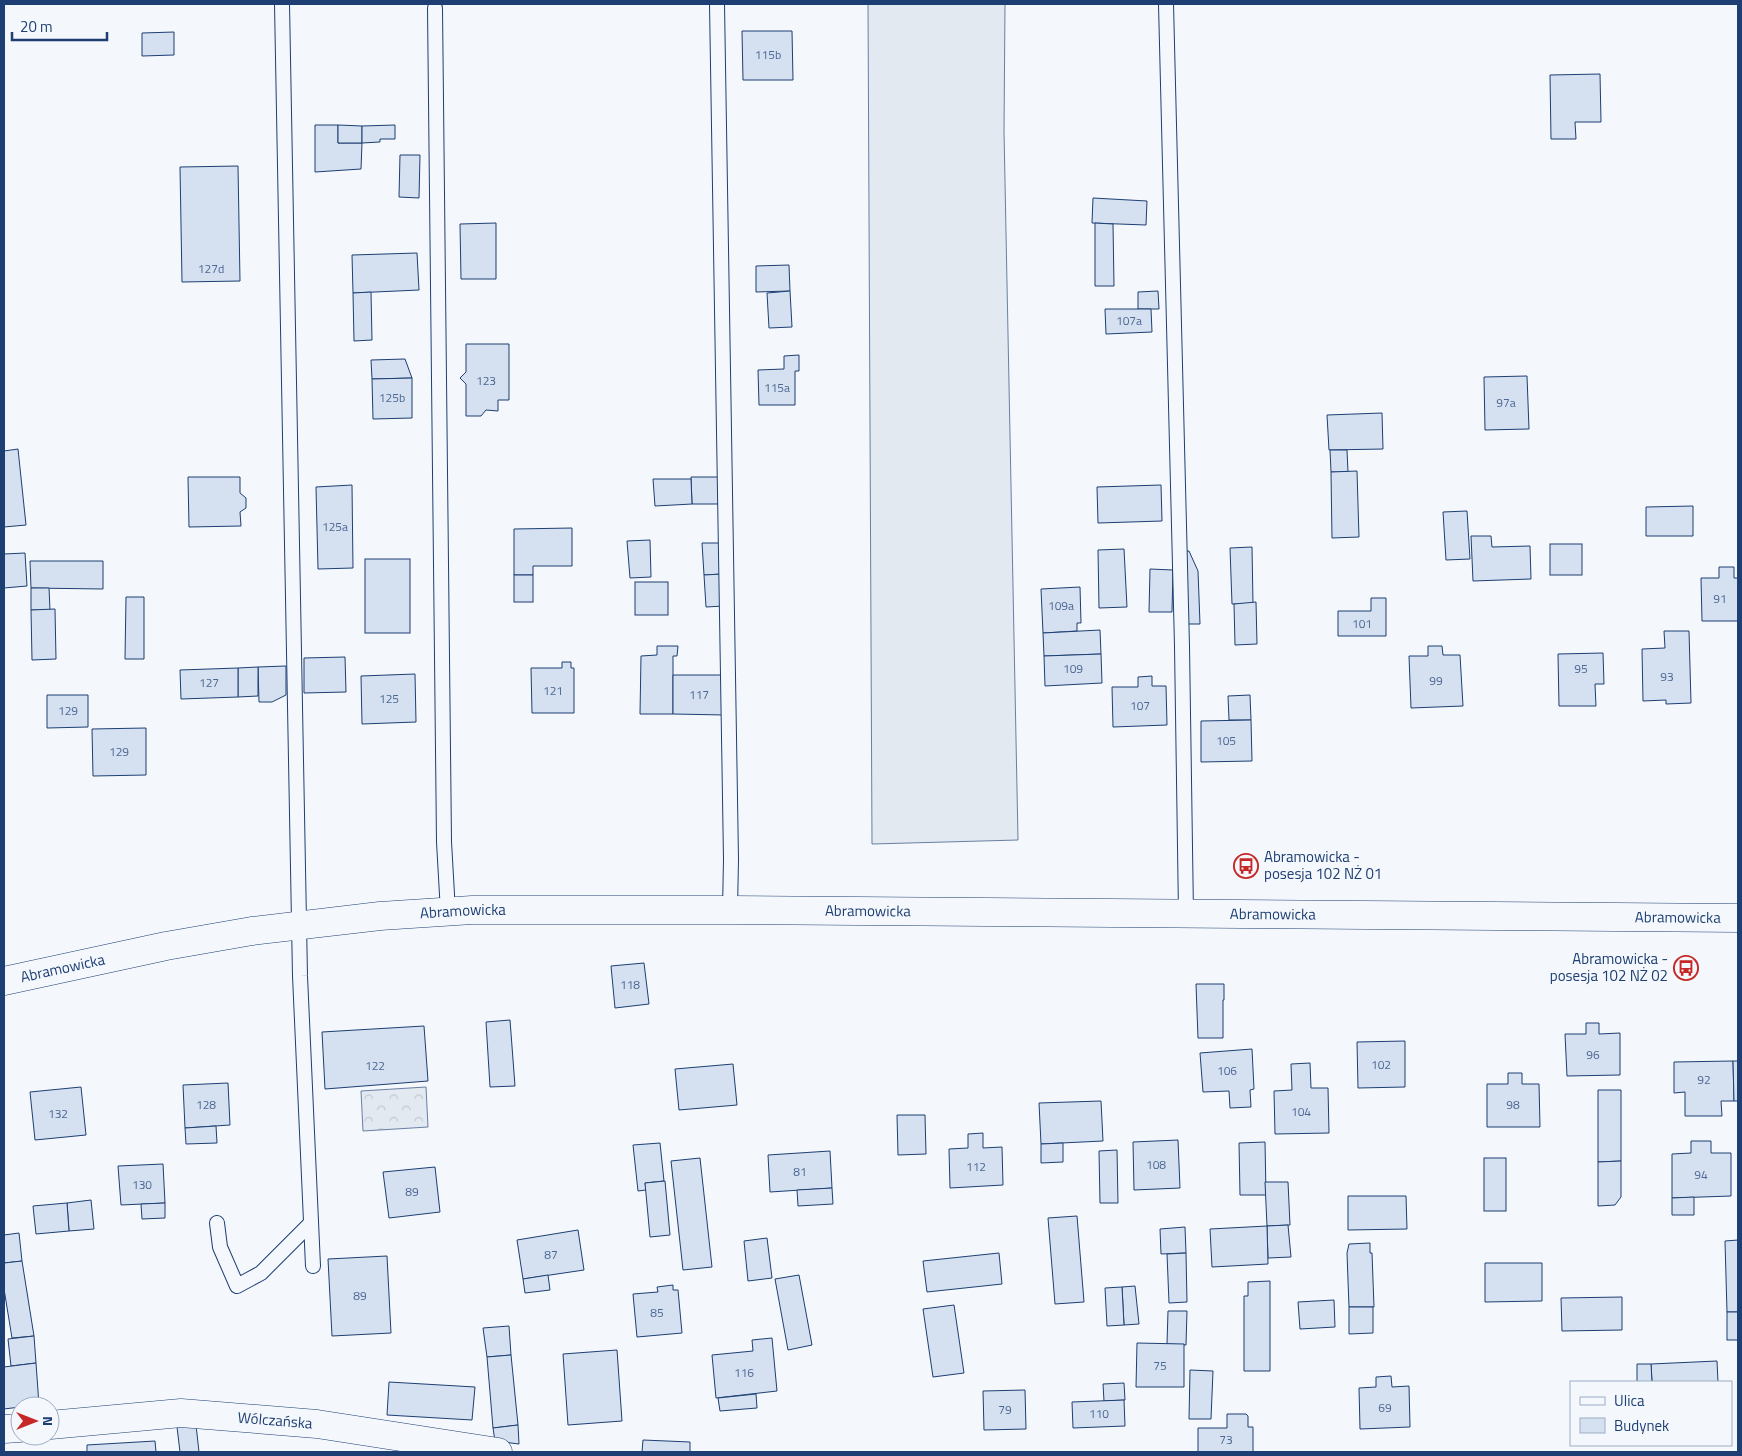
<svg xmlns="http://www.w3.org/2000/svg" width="1742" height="1456" font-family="'Titillium Web',sans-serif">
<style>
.grass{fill:#e3e9f0;stroke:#687fa3}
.forest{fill:url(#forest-crowns);stroke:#687fa3}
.building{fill:#d5e0f0;stroke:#1d3f73}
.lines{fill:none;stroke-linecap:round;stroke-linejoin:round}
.service-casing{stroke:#1d3f73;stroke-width:16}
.minor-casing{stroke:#1d3f73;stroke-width:29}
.primary-casing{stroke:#1d3f73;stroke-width:29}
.service{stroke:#f4f7fb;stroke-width:14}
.minor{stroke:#f4f7fb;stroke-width:28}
.primary{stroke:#f4f7fb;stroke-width:28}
.labels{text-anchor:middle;stroke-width:4;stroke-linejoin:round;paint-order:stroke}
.number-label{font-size:12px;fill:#4b6792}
.poi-label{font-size:15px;fill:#1d3f73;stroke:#f4f7fb;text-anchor:start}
.street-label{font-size:15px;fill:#1d3f73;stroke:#f4f7fb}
</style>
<defs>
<pattern id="forest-crowns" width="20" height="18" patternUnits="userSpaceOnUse" patternTransform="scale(1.25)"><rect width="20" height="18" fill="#e3e9f0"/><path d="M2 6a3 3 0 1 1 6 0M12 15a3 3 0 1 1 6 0" fill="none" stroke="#c2c9d1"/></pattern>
</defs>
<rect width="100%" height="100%" fill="#f4f7fb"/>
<path class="grass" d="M868,4H1005L1004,131L1018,840L872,844Z"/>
<path class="forest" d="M426,1087L428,1127L363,1131L361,1091Z"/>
<g class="building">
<path d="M742,31H792L793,80H743Z"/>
<path d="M174,32V55L142,56V33Z"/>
<path d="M1600,74L1601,122H1575L1576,139H1551L1550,75Z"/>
<path d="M315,125H338V143H362L361,169L315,172Z"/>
<path d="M338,125L362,126V143H338Z"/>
<path d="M395,125V139H380V142L362,143V126Z"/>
<path d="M400,155H420L419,198L399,197Z"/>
<path d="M238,166L240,281L182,282L180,167Z"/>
<path d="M1093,198L1147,201L1146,225L1092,223Z"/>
<path d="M496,223V279H461L460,224Z"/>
<path d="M1095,223L1113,224L1114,286H1095Z"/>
<path d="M417,253L419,290L353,293L352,255Z"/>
<path d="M789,265L790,291L756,292V266Z"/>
<path d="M790,291L792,327L769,328L767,293Z"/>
<path d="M1158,291L1159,309H1138V292Z"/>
<path d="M371,292L372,340L354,341L353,293Z"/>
<path d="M1105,309H1151L1152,332L1106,334Z"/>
<path d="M466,344H509V400H498V411L486,410L481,416H466V384L460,378L466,372Z"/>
<path d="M799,355V371H795V405H759L758,370L784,369V356Z"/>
<path d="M405,359L412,378L372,379L371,360Z"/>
<path d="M1527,376L1529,429L1485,430L1484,377Z"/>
<path d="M412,378V418L373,419L372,379Z"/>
<path d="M1382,413L1383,449L1329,450L1327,415Z"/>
<path d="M18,449L26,525L4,527V451Z"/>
<path d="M1330,450H1347L1348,472H1331Z"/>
<path d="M1357,471L1359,537L1332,538L1331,472Z"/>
<path d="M188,477H240V493L246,498V508L240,512L241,526L189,527Z"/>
<path d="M691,477H720V504H692Z"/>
<path d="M653,479H691L692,504L655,506Z"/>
<path d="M352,485L353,568L318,569L316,487Z"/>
<path d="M1161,485L1162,521L1098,523L1097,487Z"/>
<path d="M1693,506V536H1646V507Z"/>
<path d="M1467,511L1470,559L1446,560L1443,512Z"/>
<path d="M572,528V566H533V575H514V529Z"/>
<path d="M1471,536H1491L1492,547L1530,546L1531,579L1473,581Z"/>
<path d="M650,540L651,577L630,578L627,541Z"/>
<path d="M702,543H721L722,574L704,575Z"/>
<rect x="1550" y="544" width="32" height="31"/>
<path d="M1252,547L1253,604H1232L1230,548Z"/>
<path d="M1124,549L1127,607L1099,608L1098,550Z"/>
<path d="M1183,551H1189L1198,571L1200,624H1186Z"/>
<path d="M25,553L27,586L4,588V554Z"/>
<rect x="365" y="559" width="45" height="74"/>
<path d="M30,561H103V589L31,588Z"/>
<path d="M1719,567H1734V578H1738V621H1702L1701,578H1719Z"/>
<path d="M1150,569L1173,570L1172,612H1149Z"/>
<path d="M722,574L724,606L706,607L704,575Z"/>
<rect x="514" y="575" width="19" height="27"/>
<rect x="635" y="582" width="33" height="33"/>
<path d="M1080,587L1081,623H1077V631L1043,633L1041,589Z"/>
<path d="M31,588H49L50,610H31Z"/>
<path d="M126,597H144V659H125Z"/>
<path d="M1371,598H1386V636H1338V611H1371Z"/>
<path d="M1256,602L1257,644L1235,645L1234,604Z"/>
<path d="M55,609L56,659L32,660L31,610Z"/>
<path d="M1100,630L1101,654L1044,656L1043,633Z"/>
<path d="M1664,631H1689L1691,703L1666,704V700L1643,701L1642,649L1665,648Z"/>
<path d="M657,646H678L677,656H673V714H640L641,656L657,655Z"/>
<path d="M1428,646H1442L1443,655H1460L1463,706L1411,708L1409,656H1428Z"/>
<path d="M1603,653L1604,684H1595L1596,706H1559L1558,654Z"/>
<path d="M1101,654L1102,683L1045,686L1044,656Z"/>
<path d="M345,657L346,692L304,693V658Z"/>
<path d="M562,662H571V668H574V713H532L531,668H562Z"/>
<path d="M286,666V695L272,702H259L258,667Z"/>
<path d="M258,667V696L238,697V668Z"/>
<path d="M238,668V697L181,699L180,670Z"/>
<path d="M415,674L416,722L362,724L361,676Z"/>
<path d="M673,675H726L725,715L673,714Z"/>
<path d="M1152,676V686H1166L1167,725L1113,727L1112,687H1138V677Z"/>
<path d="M47,695H88V727L47,728Z"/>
<path d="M1250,695L1251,720H1229L1228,696Z"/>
<path d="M1251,720L1252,761L1201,762V721Z"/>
<path d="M146,728V775L93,776L92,729Z"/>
<path d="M644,963L649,1004L615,1008L611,966Z"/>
<path d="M1196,984H1224V1000H1223V1038H1198Z"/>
<path d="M510,1020L515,1086L490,1087L486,1022Z"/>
<path d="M1586,1023H1599V1034L1620,1033V1075L1567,1076L1565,1034H1586Z"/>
<path d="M424,1026L428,1081L325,1089L322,1032Z"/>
<path d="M1405,1041V1087L1358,1088L1357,1042Z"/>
<path d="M1252,1049L1254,1089L1250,1090L1251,1107L1230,1108L1229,1091L1203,1092L1200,1053Z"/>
<path d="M1733,1061L1734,1101H1721L1722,1116H1685V1092L1674,1093V1062Z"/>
<path d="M1733,1061H1738V1101H1734Z"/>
<path d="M1310,1063L1311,1088H1328L1329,1133L1275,1134L1274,1091L1292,1090L1291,1064Z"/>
<path d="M733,1064L737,1105L679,1110L675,1069Z"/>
<path d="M1508,1073H1522V1084H1539L1540,1127H1487V1084H1508Z"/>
<path d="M228,1083L230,1125L185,1128L183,1085Z"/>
<path d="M81,1087L86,1135L35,1140L30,1092Z"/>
<path d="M1598,1090H1621V1161L1598,1162Z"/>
<path d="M1101,1101L1103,1141L1041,1144L1039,1103Z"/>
<path d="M897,1115H925L926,1154L898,1155Z"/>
<path d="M216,1126L217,1143L186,1144L185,1128Z"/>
<path d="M983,1133V1148L1002,1147L1003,1185L950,1188L949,1149L968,1148V1134Z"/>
<path d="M1178,1140L1180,1188L1134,1190L1133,1142Z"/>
<path d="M1691,1141H1711V1153H1731V1196L1672,1198V1154L1691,1153Z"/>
<path d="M1265,1142L1266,1195H1240L1239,1143Z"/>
<path d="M660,1143L664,1181L645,1183L646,1190L638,1191L633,1145Z"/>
<path d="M1063,1143V1162L1041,1163V1144Z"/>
<path d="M1117,1150L1118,1203H1100L1099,1151Z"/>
<path d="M830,1151L832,1188L770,1192L768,1155Z"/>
<path d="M700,1158L712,1267L683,1270L671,1161Z"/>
<rect x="1484" y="1158" width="22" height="53"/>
<path d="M1621,1161V1197L1615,1205L1598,1206V1162Z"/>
<path d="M163,1164L165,1203L121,1205L118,1166Z"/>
<path d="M435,1167L440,1212L389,1218L383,1172Z"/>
<path d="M665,1181L670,1235L650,1237L645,1183Z"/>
<path d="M1265,1182H1288L1290,1225L1267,1226Z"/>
<path d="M832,1188L833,1204L798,1206L797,1190Z"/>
<path d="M1348,1196H1406L1407,1229L1348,1230Z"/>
<path d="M1694,1197V1215H1672V1198Z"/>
<path d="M91,1200L94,1229L69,1231L67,1203Z"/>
<path d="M67,1203L69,1231L36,1234L33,1206Z"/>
<path d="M165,1203V1218L142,1219L141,1204Z"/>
<path d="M1077,1216L1084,1302L1055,1304L1048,1218Z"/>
<path d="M1288,1225L1291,1257L1268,1258L1267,1226Z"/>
<path d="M1267,1226L1268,1264L1212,1267L1210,1229Z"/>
<path d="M1185,1227L1186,1253L1161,1254L1160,1229Z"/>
<path d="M578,1230L584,1270L523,1279L517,1240Z"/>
<path d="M19,1233L22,1261L4,1263V1235Z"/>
<path d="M767,1238L772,1278L748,1281L744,1241Z"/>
<path d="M1738,1240V1312H1727L1725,1241Z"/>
<path d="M1370,1243V1253H1372L1374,1307H1349L1347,1253L1349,1244Z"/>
<path d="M999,1253L1002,1284L927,1292L923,1261Z"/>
<path d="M1186,1253L1187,1302L1169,1303L1167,1254Z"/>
<path d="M387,1256L391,1333L332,1336L328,1259Z"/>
<path d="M22,1261L34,1336L12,1338L4,1289V1263Z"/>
<path d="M1485,1263H1542V1301L1485,1302Z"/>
<path d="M548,1275L550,1290L525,1293L523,1279Z"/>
<path d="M799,1275L812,1345L788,1350L775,1279Z"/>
<path d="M1270,1281V1371H1244V1296H1248V1282Z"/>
<path d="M673,1285V1290H678L682,1333L637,1337L633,1294L658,1292L657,1287Z"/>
<path d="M1135,1286L1139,1324L1124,1325L1122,1287Z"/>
<path d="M1122,1287L1124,1325L1107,1326L1105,1288Z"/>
<path d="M1622,1297V1330L1562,1331L1561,1298Z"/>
<path d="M1334,1300L1335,1327L1300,1329L1298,1302Z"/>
<path d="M954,1305L964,1373L933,1377L923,1309Z"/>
<path d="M1349,1307H1373V1333L1349,1334Z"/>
<path d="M1168,1311H1187L1186,1345L1167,1344Z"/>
<rect x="1727" y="1312" width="11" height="28"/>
<path d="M509,1326L511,1355L487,1357L483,1328Z"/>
<path d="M34,1336L36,1363L11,1366L8,1339Z"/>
<path d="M772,1338L777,1391L716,1398L712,1355L753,1351L752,1340Z"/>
<path d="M1137,1343L1184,1344V1387H1136Z"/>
<path d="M617,1350L622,1421L568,1425L563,1354Z"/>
<path d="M511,1355L518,1425L493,1428L487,1357Z"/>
<path d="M1717,1361L1718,1382H1652L1651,1364Z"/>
<path d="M36,1363L39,1405L20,1406V1407L4,1409V1367Z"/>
<path d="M1637,1364H1651L1652,1382H1637Z"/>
<path d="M1190,1370L1213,1371L1211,1419H1189Z"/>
<path d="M1391,1376L1392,1387L1409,1386L1410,1427L1360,1429L1359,1388L1376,1387V1377Z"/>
<path d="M389,1382L475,1387L472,1420L387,1415Z"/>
<path d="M1124,1383L1125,1400L1104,1401L1103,1384Z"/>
<path d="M1025,1390L1026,1429L984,1430L983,1391Z"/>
<path d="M756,1394L757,1408L720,1411L718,1398Z"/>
<path d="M1124,1400L1125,1426L1073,1428L1072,1402Z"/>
<path d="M1227,1414H1246L1248,1416V1427H1253V1452H1198V1428H1227Z"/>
<path d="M196,1425L199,1452H180L177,1427Z"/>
<path d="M518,1425L519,1444L495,1441L493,1428Z"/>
<path d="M643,1440L690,1442V1452H642Z"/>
<path d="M155,1441L156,1452H87V1445Z"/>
</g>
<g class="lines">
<defs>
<g id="service">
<path d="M282,4L300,976L313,1266"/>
<path d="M717,4L731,859L730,910"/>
<path d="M1166,4L1182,646L1186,914"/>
<path d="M435,8L444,842L448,912"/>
<path d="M217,1223L220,1247L237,1286L261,1273L311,1223"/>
</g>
<g id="minor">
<path id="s1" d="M50,1425L181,1413L317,1424L498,1452"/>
<path d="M4,1429L20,1428"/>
</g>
<g id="primary">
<path id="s2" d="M4,981L166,946L252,931L380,916L472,910H730L1738,918"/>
</g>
</defs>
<use href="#service" class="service-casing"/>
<use href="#minor" class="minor-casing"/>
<use href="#primary" class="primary-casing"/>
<use href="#service" class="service"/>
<use href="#minor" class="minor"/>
<use href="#primary" class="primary"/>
</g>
<defs>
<symbol id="bus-ring" viewBox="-11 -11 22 22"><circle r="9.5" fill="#f4f7fb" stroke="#c62828" stroke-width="1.5"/><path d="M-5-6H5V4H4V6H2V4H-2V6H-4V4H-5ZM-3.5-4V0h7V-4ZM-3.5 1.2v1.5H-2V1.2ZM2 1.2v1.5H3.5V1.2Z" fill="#c62828"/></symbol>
</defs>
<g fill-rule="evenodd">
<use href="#bus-ring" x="1232" y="852" width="28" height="28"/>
<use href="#bus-ring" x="1672" y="954" width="28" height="28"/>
</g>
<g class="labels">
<g class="number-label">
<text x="768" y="59">115b</text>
<text x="211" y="273">127d</text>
<text x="1129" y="325">107a</text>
<text x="486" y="385">123</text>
<text x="777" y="392">115a</text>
<text x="392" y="402">125b</text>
<text x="1506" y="407">97a</text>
<text x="335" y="531">125a</text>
<text x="1720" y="603">91</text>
<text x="1061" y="610">109a</text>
<text x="1362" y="628">101</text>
<text x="1073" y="673">109</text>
<text x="1581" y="673">95</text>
<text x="1667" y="681">93</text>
<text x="1436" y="685">99</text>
<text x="209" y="687">127</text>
<text x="553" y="695">121</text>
<text x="699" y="699">117</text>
<text x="389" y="703">125</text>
<text x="1140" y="710">107</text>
<text x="68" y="715">129</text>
<text x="1226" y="745">105</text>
<text x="119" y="756">129</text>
<text x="630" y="989">118</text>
<text x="1593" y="1059">96</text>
<text x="1381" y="1069">102</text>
<text x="375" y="1070">122</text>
<text x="1227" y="1075">106</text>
<text x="1704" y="1084">92</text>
<text x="206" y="1109">128</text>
<text x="1513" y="1109">98</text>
<text x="1301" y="1116">104</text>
<text x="58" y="1118">132</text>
<text x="1156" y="1169">108</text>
<text x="976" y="1171">112</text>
<text x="800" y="1176">81</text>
<text x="1701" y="1179">94</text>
<text x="142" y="1189">130</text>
<text x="412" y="1196">89</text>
<text x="551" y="1259">87</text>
<text x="360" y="1300">89</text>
<text x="657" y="1317">85</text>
<text x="1160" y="1370">75</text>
<text x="744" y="1377">116</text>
<text x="1385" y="1412">69</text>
<text x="1005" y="1414">79</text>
<text x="1099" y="1418">110</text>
<text x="1226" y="1444">73</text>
</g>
<g class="poi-label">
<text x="1264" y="862">Abramowicka -<tspan x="1264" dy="17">posesja 102 NŻ 01</tspan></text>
<text x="1668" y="964" text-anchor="end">Abramowicka -<tspan x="1668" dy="17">posesja 102 NŻ 02</tspan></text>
</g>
<g class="street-label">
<text dy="5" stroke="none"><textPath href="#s2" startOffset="465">Abramowicka</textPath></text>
<text dy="5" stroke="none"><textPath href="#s2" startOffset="870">Abramowicka</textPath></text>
<text dy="5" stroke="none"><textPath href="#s2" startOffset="1275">Abramowicka</textPath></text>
<text dy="5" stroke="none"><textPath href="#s2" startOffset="1680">Abramowicka</textPath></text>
<text dy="5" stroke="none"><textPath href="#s2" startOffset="60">Abramowicka</textPath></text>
<text dy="5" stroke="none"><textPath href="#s1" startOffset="226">Wólczańska</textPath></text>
</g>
</g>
<rect width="1742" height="1456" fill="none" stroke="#1d3f73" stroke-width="10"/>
<rect x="1570" y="1381" width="162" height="65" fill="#f4f7fb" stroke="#9eadc5"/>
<rect x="1580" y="1397" width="25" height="8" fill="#f4f7fb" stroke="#9eadc5"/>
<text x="1614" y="1406" font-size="15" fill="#1d3f73">Ulica</text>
<rect x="1580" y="1418" width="25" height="15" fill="#d5e0f0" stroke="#9eadc5"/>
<text x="1614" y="1431" font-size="15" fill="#1d3f73">Budynek</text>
<g transform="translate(35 1421) rotate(90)"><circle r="24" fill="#f4f7fb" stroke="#9eadc5"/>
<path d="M0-4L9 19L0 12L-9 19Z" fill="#c62828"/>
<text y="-8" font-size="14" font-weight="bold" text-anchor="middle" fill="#1d3f73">N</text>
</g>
<path d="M12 32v8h95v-8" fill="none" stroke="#1d3f73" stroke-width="2.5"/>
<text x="20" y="32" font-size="15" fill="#1d3f73" stroke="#f4f7fb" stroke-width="4" paint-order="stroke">20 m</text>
</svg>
